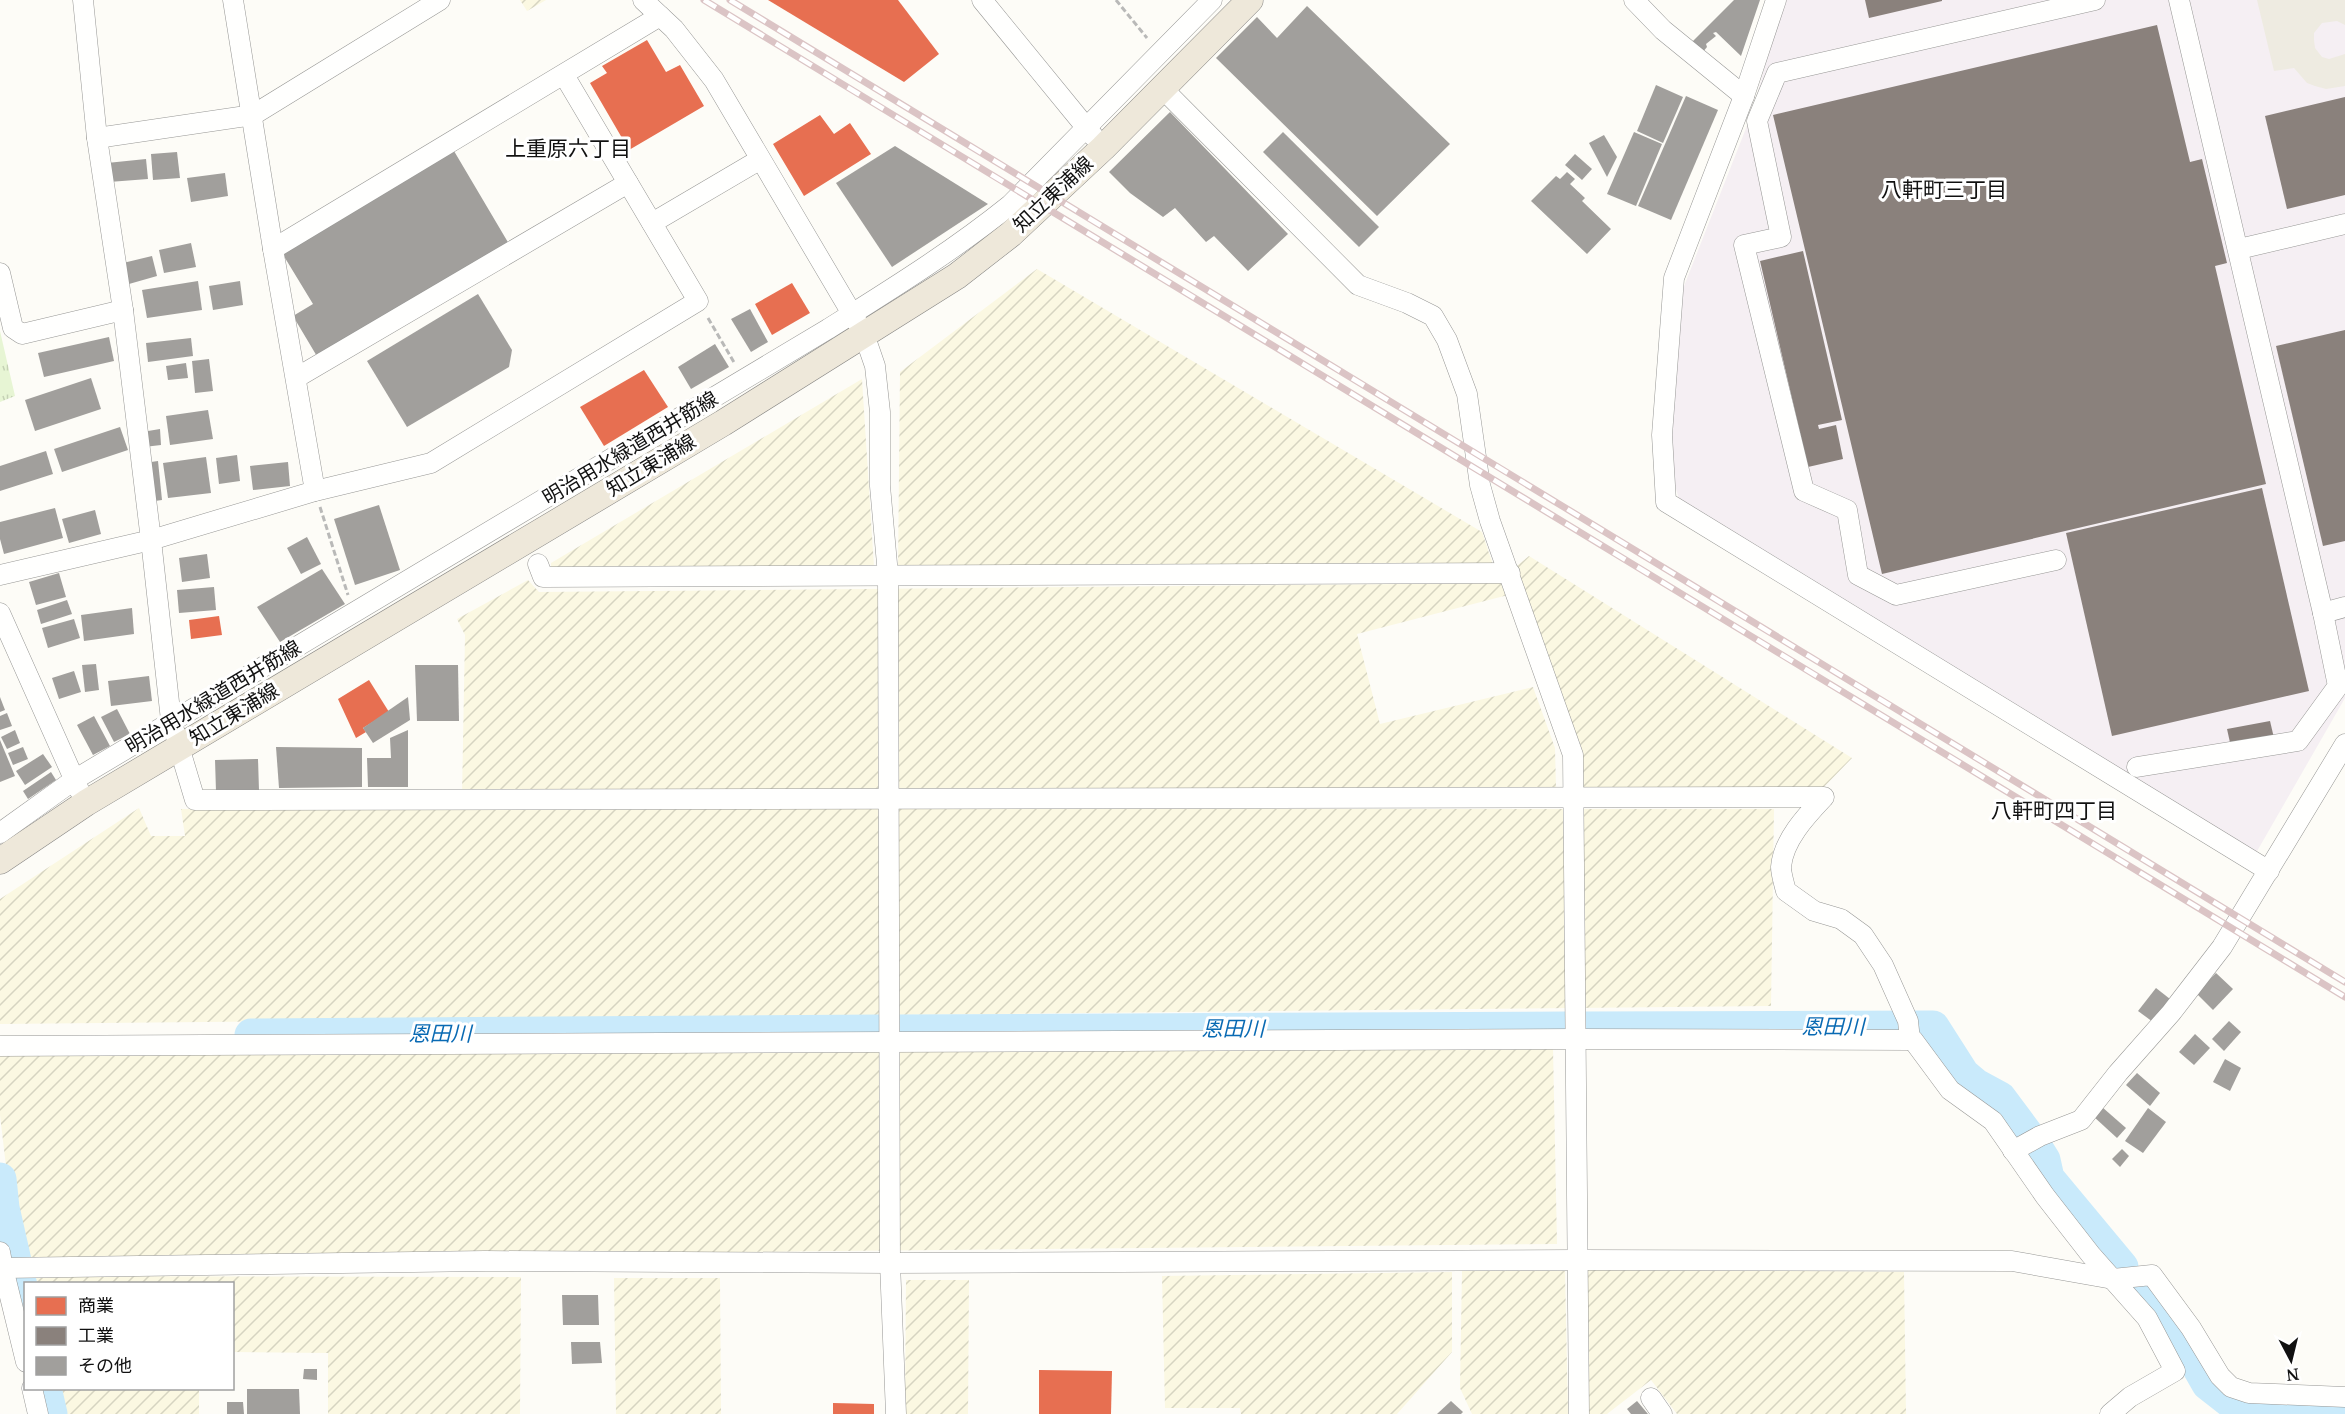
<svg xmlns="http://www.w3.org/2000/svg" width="2345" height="1414" font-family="'Noto Serif','Noto Sans JP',serif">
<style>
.industrial{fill:#f5eff3}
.farmland{fill:url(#farmland-furrows)}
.grass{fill:url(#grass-tufts)}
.plaza{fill:#eeebe1}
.shops{fill:#e76f51}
.industry{fill:#8a817c}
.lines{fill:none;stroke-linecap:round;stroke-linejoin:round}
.river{stroke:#c9eafb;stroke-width:33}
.building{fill:#a19f9c}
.minor-casing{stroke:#979795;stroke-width:21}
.major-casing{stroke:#858482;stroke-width:27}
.path{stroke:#b9b9b8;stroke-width:3;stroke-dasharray:6 3;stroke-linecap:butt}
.minor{stroke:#fffffe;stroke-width:20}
.major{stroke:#eee8da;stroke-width:26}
.rail-casing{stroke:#dbc4c5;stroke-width:7}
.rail{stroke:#fff;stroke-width:4.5;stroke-dasharray:14;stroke-linecap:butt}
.labels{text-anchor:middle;stroke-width:6;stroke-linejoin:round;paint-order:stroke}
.street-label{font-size:20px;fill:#111;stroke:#fff}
.neighbourhood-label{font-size:21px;fill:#111;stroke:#fff}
.water-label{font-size:21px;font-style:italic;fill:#096ab3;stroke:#fff}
</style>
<defs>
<pattern id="farmland-furrows" width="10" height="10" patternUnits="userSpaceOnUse" patternTransform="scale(1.5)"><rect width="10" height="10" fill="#fbf8e2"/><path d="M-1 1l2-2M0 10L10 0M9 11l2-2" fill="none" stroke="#d6d4c1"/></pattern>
<pattern id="grass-tufts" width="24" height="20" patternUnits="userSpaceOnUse" patternTransform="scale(1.5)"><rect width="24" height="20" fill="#e7f5d4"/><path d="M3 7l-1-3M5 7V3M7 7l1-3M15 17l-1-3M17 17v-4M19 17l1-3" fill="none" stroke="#c5d1b5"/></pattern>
</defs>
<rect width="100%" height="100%" fill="#fdfcf7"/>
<path class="industrial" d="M1783,0H2345V698L2256,853L1679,499L1670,468L1677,304L1752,113Z"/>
<g class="farmland">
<path d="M520,0H546L527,11Z"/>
<path d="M1037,269L1482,532L1493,565L898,572L900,372Z"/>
<path d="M862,379L874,567L551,571V563Z"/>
<path d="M1529,556L1852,758L1820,791L1583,788L1581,746L1513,569Z"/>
<path d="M528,580L539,592L1507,583L1508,595L1357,634L1380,724L1533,687L1555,748L1556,787L462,796L465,635L457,619Z"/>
<path d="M139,808L151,836H185L181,809H1774L1771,1006L0,1024V899Z"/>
<path d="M1553,1048L1557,1244L21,1259L11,1209L0,1115V1051Z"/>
<path d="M1586,1269L1904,1272L1906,1414H1677L1651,1380L1607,1414H1587Z"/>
<path d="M1462,1271H1565L1568,1414H1472L1460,1388Z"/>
<path d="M1452,1272V1352L1397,1414H1241L1240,1408H1165L1162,1276Z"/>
<path d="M23,1276L521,1277L520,1414H328V1353L233,1352L232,1284H26L25,1286Z"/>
<path d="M614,1278H720L721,1414H616Z"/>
<path d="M906,1280H969L968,1414H905Z"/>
<path d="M49,1389H199V1414H55Z"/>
</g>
<path class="grass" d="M0,331L15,396L0,402Z"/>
<path class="plaza" d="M2257,0H2345V25L2337,21L2322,23L2314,33V40L2315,48L2322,57L2329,59L2345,54V86L2326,89L2315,86L2307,83L2294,68L2274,71Z"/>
<g class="shops">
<path d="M768,0H898L939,54L904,82Z"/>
<path d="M647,40L666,72L680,65L704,106L629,150L590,83L607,73L602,66Z"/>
<path d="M820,115L834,134L850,123L871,154L804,196L773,144Z"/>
<path d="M792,283L810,313L772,335L755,304Z"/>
<path d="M644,370L668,407L604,446L580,407Z"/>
<path d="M219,616L222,635L191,639L189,620Z"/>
<path d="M369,680L389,712L363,728L366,732L356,738L338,699Z"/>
<path d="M1039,1370L1112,1371L1111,1414H1039Z"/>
<path d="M833,1403L874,1404V1414H833Z"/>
</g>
<g class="industry">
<path d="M1865,0H1942V1L1869,18Z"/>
<path d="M2157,25L2190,162L2202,159L2227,263L2215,266L2266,484L1882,574L1773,115Z"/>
<path d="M2345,97V195L2287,209L2265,116Z"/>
<path d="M1803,251L1842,420L1818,425L1819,429L1836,425L1843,459L1808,467L1760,261Z"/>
<path d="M2345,330V541L2323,546L2276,346Z"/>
<path d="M2262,488L2309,691L2112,736L2066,533Z"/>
<path d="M2270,721L2274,738L2231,747L2227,729Z"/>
</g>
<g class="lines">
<g class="river">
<path d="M1584,1028L1933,1027L1963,1074L1976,1085L2000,1098L2029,1137"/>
<path d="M898,1031L1568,1028"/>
<path d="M251,1035L880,1031"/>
<path d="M2034,1144L2044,1160L2048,1178L2122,1267"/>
<path d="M0,1179L3,1208L15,1261"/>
<path d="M18,1274L26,1306"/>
<path d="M2140,1285L2168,1314L2208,1384L2231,1402L2246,1407L2345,1410"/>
<path d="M45,1388L51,1414"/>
</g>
</g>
<g class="building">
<path d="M1734,0H1760L1741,56L1716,32L1713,33L1716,36L1706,44L1707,47L1702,53L1691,43Z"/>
<path d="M1307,6L1450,144L1377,216L1216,58L1257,17L1277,38Z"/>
<path d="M1656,85L1683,97L1663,143L1637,131Z"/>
<path d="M1686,96L1718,110L1671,220L1638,206Z"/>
<path d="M1170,112L1288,234L1248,271L1214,236L1206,242L1175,208L1163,217L1130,193L1109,172Z"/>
<path d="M1283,132L1379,227L1359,247L1263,152Z"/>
<path d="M1634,132L1662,144L1636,206L1607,194Z"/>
<path d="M1604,135L1617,157L1607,177L1589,143Z"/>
<path d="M895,146L988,204L892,267L836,183Z"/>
<path d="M454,151L509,244L318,358L293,316L313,304L282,253Z"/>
<path d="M177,152L180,178L153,180L151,154Z"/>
<path d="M1575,154L1592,169L1582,180L1565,165Z"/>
<path d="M146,159L148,179L109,182L107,163Z"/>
<path d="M1567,172L1575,179L1570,184L1585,198L1582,201L1611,229L1587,254L1531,201L1556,176L1560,179Z"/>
<path d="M225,173L228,196L191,202L187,178Z"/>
<path d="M191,243L196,267L164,273L159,250Z"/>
<path d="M152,256L157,276L129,284L123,263Z"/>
<path d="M198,281L202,310L147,318L142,290Z"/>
<path d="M240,281L243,305L213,310L209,286Z"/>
<path d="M478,294L512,350L509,367L407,427L367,361Z"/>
<path d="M750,309L768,342L751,352L731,319Z"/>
<path d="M109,337L114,361L44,377L38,353Z"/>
<path d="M191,338L193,356L148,362L146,343Z"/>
<path d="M715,344L729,367L691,389L678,367Z"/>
<path d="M209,359L213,391L195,393L192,361Z"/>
<path d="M186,363L188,378L168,380L166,366Z"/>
<path d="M91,378L101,409L35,431L25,400Z"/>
<path d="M208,410L213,439L170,445L166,416Z"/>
<path d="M120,427L128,450L62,472L54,449Z"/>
<path d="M160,429L161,445L144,447L142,432Z"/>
<path d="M46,451L53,474L0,491V466Z"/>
<path d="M237,455L240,481L219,484L216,458Z"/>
<path d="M206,457L211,493L168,498L163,463Z"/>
<path d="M158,461L162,500L148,502L144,463Z"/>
<path d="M288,462L290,486L253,490L250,466Z"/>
<path d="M379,505L400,570L355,585L334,519Z"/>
<path d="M55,508L63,538L4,554L0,539V522Z"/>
<path d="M95,510L101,534L69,543L62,519Z"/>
<path d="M307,537L321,564L301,574L287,548Z"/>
<path d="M207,554L210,578L182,582L179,558Z"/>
<path d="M322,569L345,604L280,642L257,607Z"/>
<path d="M59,573L66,597L36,605L29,582Z"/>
<path d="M214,587L216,610L179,613L177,590Z"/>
<path d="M67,600L72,614L41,624L37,610Z"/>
<path d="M132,608L134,634L84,641L81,615Z"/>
<path d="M74,619L80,638L48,648L42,628Z"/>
<path d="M96,664L99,690L85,692L82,665Z"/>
<path d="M415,665H458L459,721H417Z"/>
<path d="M74,671L81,692L59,699L52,678Z"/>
<path d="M149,676L152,701L111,706L108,681Z"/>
<path d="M0,697L5,710L0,712Z"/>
<path d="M408,697L410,720L373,743L363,728Z"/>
<path d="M117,709L130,734L114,742L101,717Z"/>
<path d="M7,713L12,726L0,730V716Z"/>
<path d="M94,716L110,746L93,755L77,725Z"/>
<path d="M15,730L20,743L7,749L1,737Z"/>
<path d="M408,730V787H368L367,758H391L390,738Z"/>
<path d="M0,740L15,776L0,782Z"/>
<path d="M23,747L28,759L13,765L8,753Z"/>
<path d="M276,747L362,748V787L279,788Z"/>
<path d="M43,754L52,767L25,785L16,771Z"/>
<path d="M258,759L259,790L216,792L215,760Z"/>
<path d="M51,772L56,780L28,799L23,791Z"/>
<path d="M2216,973L2233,989L2213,1010L2196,993Z"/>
<path d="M2156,988L2170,999L2153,1022L2138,1011Z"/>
<path d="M2229,1021L2241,1032L2224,1051L2212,1039Z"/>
<path d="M2195,1034L2210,1048L2194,1065L2179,1052Z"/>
<path d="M2225,1059L2241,1068L2230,1091L2213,1082Z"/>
<path d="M2137,1073L2160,1093L2150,1106L2126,1085Z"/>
<path d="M2102,1107L2126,1128L2117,1138L2093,1116Z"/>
<path d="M2148,1108L2166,1122L2143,1153L2125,1141Z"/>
<path d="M2122,1149L2129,1156L2120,1167L2112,1159Z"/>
<path d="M562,1295H598L599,1325H563Z"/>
<path d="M571,1342H600L602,1363L572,1364Z"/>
<path d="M304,1369H317V1380L303,1379Z"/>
<path d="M247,1389H299L300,1414H247Z"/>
<path d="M1451,1401L1463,1412L1461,1414H1437Z"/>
<path d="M1637,1401L1648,1414H1631L1627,1409Z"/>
<path d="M227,1402H243L244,1414H227Z"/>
</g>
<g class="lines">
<defs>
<g id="minor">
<path d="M83,0L97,138L123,310"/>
<path d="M233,0L273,249L315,491"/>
<path d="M643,0L674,29L714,80L864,334L875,366L880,412V486L888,575L890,1263L896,1414"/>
<path d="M982,0L1094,137"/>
<path d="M1634,0L1663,30L1744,96L1674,278L1662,435L1666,502L2269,871"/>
<path d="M564,75L698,301L431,463L315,491L151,540L171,720L195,800L1824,797C1807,815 1783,840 1781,867C1781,874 1784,883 1786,891L1814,911L1841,919L1863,935L1883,965L1908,1021L1910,1040H1913L1950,1090L1993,1121L2045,1196L2091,1255L2147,1318L2175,1371L2130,1397L2110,1414"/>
<path d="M1162,88L1358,285L1407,303L1433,316L1447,340L1467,394L1480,485L1490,521L1573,755L1579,1414"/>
<path d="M1744,96L1776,0"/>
<path d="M97,138L253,115L440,0"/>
<path d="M652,223L759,160"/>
<path d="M273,249L660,16"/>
<path d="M2239,249L2345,224"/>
<path d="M0,273L13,328L22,334L123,310L151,540L0,575"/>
<path d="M296,378L628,183"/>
<path d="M2056,560L1896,595L1858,575L1847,510L1804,491L1744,245L1781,237L1757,121L1777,73L2095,0"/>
<path d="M538,564L543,577L1510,573"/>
<path d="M0,613L79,790"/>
<path d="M2323,613L2345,607"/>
<path d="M2137,767L2298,741L2338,686L2323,613L2179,0"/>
<path d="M0,833L74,780L828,329C890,290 953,251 1010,205L1212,0"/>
<path d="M0,1046L1575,1039L1910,1040"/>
<path d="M2013,1151L2040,1136L2081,1120L2118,1073L2171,1013L2222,947L2345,744"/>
<path d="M0,1252L3,1268L485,1261L890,1263L1577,1260L2012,1261L2113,1279L2152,1275L2191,1328L2220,1376L2231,1387L2249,1393L2345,1397"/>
<path d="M3,1268L26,1362"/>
<path d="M32,1388L38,1414"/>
<path d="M1651,1398L1662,1414"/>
</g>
<path id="major" d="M0,861L86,803L723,423L957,276L1011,234L1103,148L1250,0"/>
</defs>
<use href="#minor" class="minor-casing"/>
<use href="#major" class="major-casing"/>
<g class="path">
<path d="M1116,0L1147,38"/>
<path d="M708,318L735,364"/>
<path d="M320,507L348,595"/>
</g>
<use href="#minor" class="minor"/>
<use href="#major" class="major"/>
<defs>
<g id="rail">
<path d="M704,0L2345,997"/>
<path d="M730,0L2345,982"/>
</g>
</defs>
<use href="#rail" class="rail-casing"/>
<use href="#rail" class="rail"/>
</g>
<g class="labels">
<g class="street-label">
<text transform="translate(1053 194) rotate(-43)" y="7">知立東浦線</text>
<text transform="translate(630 448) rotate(-31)" y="7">明治用水緑道西井筋線</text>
<text transform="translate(651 465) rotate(-31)" y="7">知立東浦線</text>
<text transform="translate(213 697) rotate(-31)" y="7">明治用水緑道西井筋線</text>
<text transform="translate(234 714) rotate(-31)" y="7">知立東浦線</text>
</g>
<g class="neighbourhood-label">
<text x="568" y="156">上重原六丁目</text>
<text x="1944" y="197">八軒町三丁目</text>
<text x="2054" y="818">八軒町四丁目</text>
</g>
<g class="water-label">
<text x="1833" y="1034">恩田川</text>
<text x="1233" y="1036">恩田川</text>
<text x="440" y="1041">恩田川</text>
</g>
</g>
<rect x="24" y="1282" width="210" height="108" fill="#ffffff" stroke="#a0a0a0" stroke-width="1.5"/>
<rect x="36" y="1297" width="30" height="18" fill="#e76f51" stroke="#a0a0a0" stroke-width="1.5"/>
<text x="78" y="1312" font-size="18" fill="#111111">商業</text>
<rect x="36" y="1327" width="30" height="18" fill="#8a817c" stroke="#a0a0a0" stroke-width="1.5"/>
<text x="78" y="1342" font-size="18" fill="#111111">工業</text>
<rect x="36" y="1357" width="30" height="18" fill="#a19f9c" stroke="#a0a0a0" stroke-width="1.5"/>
<text x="78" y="1372" font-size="18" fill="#111111">その他</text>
<g transform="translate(2291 1360) rotate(173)" stroke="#ffffff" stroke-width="4.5" paint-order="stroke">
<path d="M0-4.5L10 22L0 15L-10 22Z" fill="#111111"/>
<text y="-9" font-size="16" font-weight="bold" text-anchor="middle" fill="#111111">N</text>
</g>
</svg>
